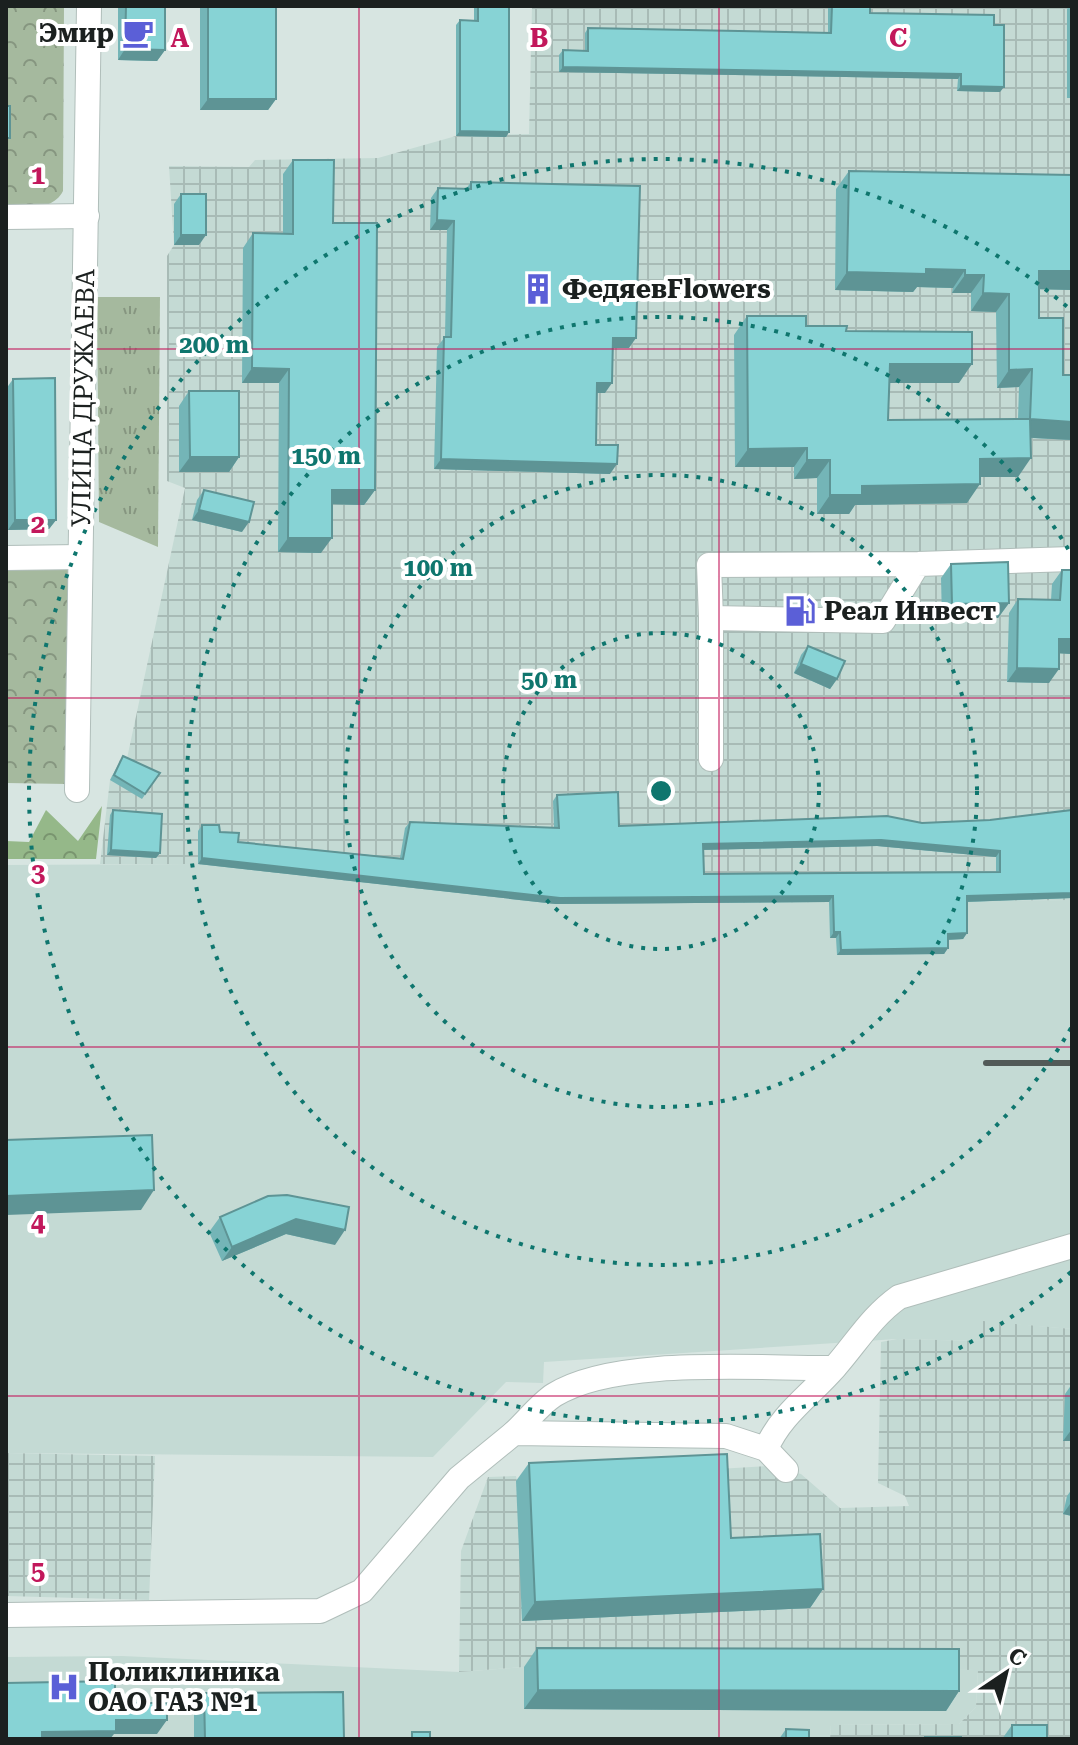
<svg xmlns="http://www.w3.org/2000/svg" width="1078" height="1745" font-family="'Roboto Serif',serif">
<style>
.built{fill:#c4dad4}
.industrial{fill:url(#industrial-grid)}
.grass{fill:url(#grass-tufts)}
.forest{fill:url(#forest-crowns)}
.park{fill:url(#park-crowns)}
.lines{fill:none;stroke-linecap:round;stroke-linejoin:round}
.minor-casing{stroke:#b0beba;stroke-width:26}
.minor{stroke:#fff;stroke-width:24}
.rail{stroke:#525a58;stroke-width:6}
.wall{fill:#74b5b7;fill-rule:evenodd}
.shaded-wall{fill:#5e9495}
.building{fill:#87d3d5;stroke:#5e9495;stroke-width:2;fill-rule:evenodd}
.grid{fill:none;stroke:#c2185b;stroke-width:2;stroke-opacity:0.55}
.ring{fill:none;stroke:#0f766e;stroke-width:4;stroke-dasharray:4 8}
.labels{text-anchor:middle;stroke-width:8;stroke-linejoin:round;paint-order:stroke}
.poi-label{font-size:26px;font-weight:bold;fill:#1b201f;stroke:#fff;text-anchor:start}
.street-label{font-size:26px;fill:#1b201f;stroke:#fff}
.grid-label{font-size:26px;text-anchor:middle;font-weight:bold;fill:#c2185b;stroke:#fff;stroke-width:8;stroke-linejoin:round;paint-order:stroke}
.centre{fill:#0f766e;stroke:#fff;stroke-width:4}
.ring-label{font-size:24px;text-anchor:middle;font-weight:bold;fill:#0f766e;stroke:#fff;stroke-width:8;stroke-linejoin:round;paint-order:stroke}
</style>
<defs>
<pattern id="industrial-grid" width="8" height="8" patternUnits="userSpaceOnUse" patternTransform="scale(2)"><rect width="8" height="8" fill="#c4dad4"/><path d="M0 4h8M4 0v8" fill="none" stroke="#a8bbb6"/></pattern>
<pattern id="grass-tufts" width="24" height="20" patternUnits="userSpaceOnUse" patternTransform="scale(2)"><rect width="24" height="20" fill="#a5b99e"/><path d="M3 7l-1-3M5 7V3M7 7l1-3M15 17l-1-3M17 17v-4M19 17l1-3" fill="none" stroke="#869680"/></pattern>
<pattern id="forest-crowns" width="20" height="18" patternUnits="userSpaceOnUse" patternTransform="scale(2)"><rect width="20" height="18" fill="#95b889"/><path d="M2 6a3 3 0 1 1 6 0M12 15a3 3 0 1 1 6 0" fill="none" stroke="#79956f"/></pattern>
<pattern id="park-crowns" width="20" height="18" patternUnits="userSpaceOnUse" patternTransform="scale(2)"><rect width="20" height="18" fill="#a5b99e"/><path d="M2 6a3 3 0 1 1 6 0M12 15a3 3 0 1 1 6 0" fill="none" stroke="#869680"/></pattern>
</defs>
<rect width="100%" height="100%" fill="#d7e5e1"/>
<g class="built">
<path d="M198,864L820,902L1072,900V1329L984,1322L982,1341L897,1339L544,1362L543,1383L506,1382L433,1457L6,1453V865Z"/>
<path d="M122,1656L459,1672L524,1667L978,1670L976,1707L959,1724L831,1725L830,1739H6V1657Z"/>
</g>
<g class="industrial">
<path d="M532,6H1072V900L556,904L198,864H100L110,780L120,760L126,763L185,488L167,481V256L174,245L169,166L249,167L255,160L378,158L456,136L529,134Z"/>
<path d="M983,1321L1072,1329V1739H830L831,1725L959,1724L976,1707L978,1670L524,1667L459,1672L461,1551L488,1477L516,1476L517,1481L769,1466L801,1474L840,1508L909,1506L905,1496L878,1483L881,1342L897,1339L981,1341Z"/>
<path d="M6,1453L155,1456L149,1600L6,1596Z"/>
</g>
<path class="grass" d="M97,297H160L158,547L99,522Z"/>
<path class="forest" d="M102,806L96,859H6V841L29,842L46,810L78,841Z"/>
<g class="park">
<path d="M6,6H64L63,191C52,212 27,206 6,206Z"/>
<path d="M71,564L67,784L6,783V566Z"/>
</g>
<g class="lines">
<defs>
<g id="minor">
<path d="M6,217L87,216"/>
<path d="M6,558L80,557"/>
<path d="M918,564L883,621L711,618L709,565L918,564L1072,559"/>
<path d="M711,759V618"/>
<path d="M77,790L89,6"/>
<path d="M514,1433C527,1421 540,1404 554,1395C617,1356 760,1369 834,1368"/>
<path d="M766,1449C781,1414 811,1395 835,1367C857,1342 871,1317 899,1297L1072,1246"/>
<path d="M6,1615L320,1611L362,1591L459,1478L514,1433L726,1436L766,1449L786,1470"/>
</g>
</defs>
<use href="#minor" class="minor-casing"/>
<use href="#minor" class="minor"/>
<path class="rail" d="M986,1063H1072"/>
</g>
<g class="wall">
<path d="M118,6H165V50L157,61L118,60Z"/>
<path d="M200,6H276V99L268,110H200Z"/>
<path d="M474,6H509V132L506,137L456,136V25L460,20L474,21Z"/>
<path d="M828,6H870V13L994,25L1000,92L957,91L958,79L559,72V55L563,50H585V33L588,28L828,33Z"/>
<path d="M1069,6H1072V98H1067V9Z"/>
<path d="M293,160L333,223L375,490L364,505L332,504L321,553L278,552L279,383H242L243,248L253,233L283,234V174Z"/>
<path d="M849,171L1072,175V290L1039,289V318L1063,375L1072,440L1031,438L1018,477H980L967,503L855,505L849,514H817V478L794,479V467H735L734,335L747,316L806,326L846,331L959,383H890L888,420L1018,419L1019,387L997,388L996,312L971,311V293H952L953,288L917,287L913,292L835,290L836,189Z"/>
<path d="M471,182L629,348H613L605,393H597L596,445L610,474L434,469L437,347L445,337L447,230H430L431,198L438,188L466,189Z"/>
<path d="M181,194L199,245H174V204Z"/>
<path d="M13,379L56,520L49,529L8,530L6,389Z"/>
<path d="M189,391L239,457L229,472H179V406Z"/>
<path d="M204,490L242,532L192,520L197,500Z"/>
<path d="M951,564L1009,603L998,618L942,619L941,578Z"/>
<path d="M1062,570H1072V654L1059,653L1049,683L1007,682L1009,613L1018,599L1051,600L1052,584Z"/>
<path d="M808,646L837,679L830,689L794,673L801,655Z"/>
<path d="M123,756L160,773L142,799L110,780Z"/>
<path d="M557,795L619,826L922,823L990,820L1072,810V898L967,902V933L963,939L948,940V948L944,954L837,955L836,938H830L829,902L556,904L198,864V831L202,825L220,832L238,842L400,858L405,828L410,822L554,828L553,801ZM877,846L996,857V872L704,874L703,850Z"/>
<path d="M113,810L160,853L156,858L107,855L110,815Z"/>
<path d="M220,1217L335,1245L286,1234L222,1261L209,1232Z"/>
<path d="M1072,1384V1441H1063L1065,1394Z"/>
<path d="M529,1463L731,1538L823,1589L810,1608L522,1621L516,1481Z"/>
<path d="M1072,1489V1516L1063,1514L1067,1496Z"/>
<path d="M537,1648L959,1691L946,1711L524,1709V1667Z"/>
<path d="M204,1693L344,1739H194V1708Z"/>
<path d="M1012,1725L1047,1739H1002Z"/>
<path d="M786,1729L809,1738L875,1739H779Z"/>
</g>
<g class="shaded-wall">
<path d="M125,49L165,50L157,61L118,60Z"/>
<path d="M563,67L961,74L958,79L559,72Z"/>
<path d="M961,86L1004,87L1000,92L957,91Z"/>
<path d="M208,99H276L268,110H200Z"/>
<path d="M460,131L509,132L506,137L456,136Z"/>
<path d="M437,220L454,221L447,230H430Z"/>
<path d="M181,235H206L199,245H174Z"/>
<path d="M926,269L965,270L953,288L917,287L913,292L835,290L847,272Z"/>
<path d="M1039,271H1072V290L1027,289Z"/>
<path d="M965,275H984L971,293H952Z"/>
<path d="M983,293L1009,294L996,312L971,311Z"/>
<path d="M613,338H636L629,348H606Z"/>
<path d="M890,364H972L959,383H877Z"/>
<path d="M252,368L289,369L279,383H242Z"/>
<path d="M1032,369L1019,387L997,388L1009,370Z"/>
<path d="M597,383H612L605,393H590Z"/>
<path d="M1030,419L1072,422V440L1017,437Z"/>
<path d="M807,448L794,467H735L748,449Z"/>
<path d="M190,457H239L229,472H179Z"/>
<path d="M1031,458L1018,477H967L980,459Z"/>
<path d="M441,459L617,464L610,474L434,469Z"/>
<path d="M807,460H830L817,478L794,479Z"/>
<path d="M980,484L967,503L855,505L849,514H817L830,495L862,486Z"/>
<path d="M332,490H375L364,505L322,504Z"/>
<path d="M199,510L249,522L242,532L192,520Z"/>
<path d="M15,520H56L49,529L8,530Z"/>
<path d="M288,538H332L321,553L278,552Z"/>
<path d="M1009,603L998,618L942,619L952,604Z"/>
<path d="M1059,639H1072V654L1050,653Z"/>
<path d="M801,664L837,679L830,689L794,673Z"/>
<path d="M1017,668L1059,669L1049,683L1007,682Z"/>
<path d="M881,840L1000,851L996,857L877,846L699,850L703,844Z"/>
<path d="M111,850L160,853L156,858L107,855Z"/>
<path d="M202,858L833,896L829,902L556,904L198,864Z"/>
<path d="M1072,893V898L962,902L967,896Z"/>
<path d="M834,932H840L836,938H830Z"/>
<path d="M967,933L963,939L944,940L948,934Z"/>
<path d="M948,948L944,954L837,955L841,950Z"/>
<path d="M154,1190L141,1210L6,1215V1196Z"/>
<path d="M296,1219L345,1230L335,1245L286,1234L222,1261L232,1247Z"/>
<path d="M1072,1429V1441H1063Z"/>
<path d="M1070,1504L1072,1505V1516L1063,1514Z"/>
<path d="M823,1589L810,1608L522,1621L535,1602Z"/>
<path d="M538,1690L959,1691L946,1711L524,1709Z"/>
<path d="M116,1720H167L157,1734H114L110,1739H37L42,1732Z"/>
</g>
<g class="building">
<path d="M126,6H165V50L125,49Z"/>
<rect x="208" y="6" width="68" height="93"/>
<path d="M478,6H509V132L460,131V20L478,21Z"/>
<path d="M832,6H870V13L994,15V25H1004V87L961,86V74L563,67V50L588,51V28L831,33Z"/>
<rect x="6" y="106" width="4" height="32"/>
<path d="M293,160H334L333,223H377L375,490H332V538H288L289,369L252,368L253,233L293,234Z"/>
<path d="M849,171L1072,175V271H1039V318H1063V375H1072V422L1030,419L1032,369L1009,370V294L983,293L984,275H965V270L926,269V274L847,272Z"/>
<path d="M471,182L640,186L636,338H613L612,383H597L596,445H618L617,464L441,459L444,337H451L454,221L437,220L438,188L471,189Z"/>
<rect x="181" y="194" width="25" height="41"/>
<path d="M747,316H806V326H847L846,331L972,332V364H890L888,420L1030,419L1031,458L980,459V484L862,486V495H830V460H807V448L748,449Z"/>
<path d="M55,378L56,520H15L13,379Z"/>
<path d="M189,391H239V457H190Z"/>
<path d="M204,490L254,502L249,522L199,510Z"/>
<path d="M1008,562L1009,603L952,604L951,564Z"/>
<path d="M1062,570H1072V639H1059V669L1017,668L1018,599L1060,600Z"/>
<path d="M808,646L845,661L837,679L801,664Z"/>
<path d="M123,756L160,773L145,794L114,775Z"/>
<path d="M618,792L619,826L887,816L922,823L990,820L1072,810V893L967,896V933L948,934V948L841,950L840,932H834L833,896L560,898L202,858V825H219L220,832L239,833L238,842L403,859L410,822L559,828L557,795ZM881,840L1000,851V872L704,874L703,844Z"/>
<path d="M113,810L162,814L160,853L111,850Z"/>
<path d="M152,1135L154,1190L6,1196V1140Z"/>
<path d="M287,1195L349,1207L345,1230L296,1219L232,1247L220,1217L268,1196Z"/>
<path d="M727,1454L731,1538L820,1534L823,1589L535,1602L529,1463Z"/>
<path d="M537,1648L959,1649V1691L538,1690Z"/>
<path d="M115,1681V1703H167V1720H116V1731L42,1732V1739H6V1683Z"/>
<path d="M343,1692L344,1739H205L204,1693Z"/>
<rect x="1012" y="1725" width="35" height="14"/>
<path d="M786,1729L809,1730V1738H875V1739H786Z"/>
<rect x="412" y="1732" width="18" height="7"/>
<rect x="925" y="1737" width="36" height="2"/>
</g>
<path class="grid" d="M359,6V1739M719,6V1739M6,349H1072M6,698H1072M6,1047H1072M6,1396H1072"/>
<g class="ring">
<circle cx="661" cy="791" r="158"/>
<circle cx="661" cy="791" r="316"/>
<path d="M1071 1028A474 474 0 1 1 1071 554"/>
<path d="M1071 1272A632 632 0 1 1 1071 310"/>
</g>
<defs>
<symbol id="cafe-bare" viewBox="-9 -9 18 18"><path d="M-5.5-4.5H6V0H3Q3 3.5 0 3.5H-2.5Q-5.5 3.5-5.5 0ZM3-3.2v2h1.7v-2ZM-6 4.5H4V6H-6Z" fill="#5b5fd7" stroke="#fff" stroke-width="2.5" paint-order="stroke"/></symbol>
<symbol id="building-bare" viewBox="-9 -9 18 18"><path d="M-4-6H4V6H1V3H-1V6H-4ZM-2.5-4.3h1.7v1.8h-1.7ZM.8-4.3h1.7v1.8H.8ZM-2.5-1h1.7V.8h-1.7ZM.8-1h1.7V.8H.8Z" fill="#5b5fd7" stroke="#fff" stroke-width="2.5" paint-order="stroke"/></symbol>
<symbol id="fuel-bare" viewBox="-9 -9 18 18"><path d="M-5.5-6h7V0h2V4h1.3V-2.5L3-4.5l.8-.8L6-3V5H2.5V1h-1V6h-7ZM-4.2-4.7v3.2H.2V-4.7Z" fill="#5b5fd7" stroke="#fff" stroke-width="2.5" paint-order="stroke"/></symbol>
<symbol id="hospital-bare" viewBox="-9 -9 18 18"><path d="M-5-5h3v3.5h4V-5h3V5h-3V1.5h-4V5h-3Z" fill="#5b5fd7" stroke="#fff" stroke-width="2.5" paint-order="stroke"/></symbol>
</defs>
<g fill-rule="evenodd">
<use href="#cafe-bare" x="116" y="11" width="44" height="44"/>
<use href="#building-bare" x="516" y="267" width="44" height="44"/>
<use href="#fuel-bare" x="778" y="589" width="44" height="44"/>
<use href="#hospital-bare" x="42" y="1665" width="44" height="44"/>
</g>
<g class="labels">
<g class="poi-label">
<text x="114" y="42" text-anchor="end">Эмир</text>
<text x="562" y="298">ФедяевFlowers</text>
<text x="824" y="620">Реал Инвест</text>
<text x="88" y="1681">Поликлиника<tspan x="88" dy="30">ОАО ГАЗ №1</tspan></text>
</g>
<g class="street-label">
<text transform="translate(83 398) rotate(-89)" y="9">УЛИЦА ДРУЖАЕВА</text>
</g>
</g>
<g class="grid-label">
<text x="180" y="47">A</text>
<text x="539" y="47">B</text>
<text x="898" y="47">C</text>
<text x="38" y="184">1</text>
<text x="38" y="533">2</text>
<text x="38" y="882">3</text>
<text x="38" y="1231">4</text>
<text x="38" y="1580">5</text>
</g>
<circle cx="661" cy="791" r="12" class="centre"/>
<g class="ring-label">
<text x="214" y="353">200 m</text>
<text x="326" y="464">150 m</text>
<text x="438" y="576">100 m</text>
<text x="549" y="688">50 m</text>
</g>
<rect width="1078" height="1745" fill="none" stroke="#1b201f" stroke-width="16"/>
<g transform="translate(1006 1673) rotate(35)" stroke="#ffffff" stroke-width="6" paint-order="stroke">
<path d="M0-6L14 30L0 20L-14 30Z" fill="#1b201f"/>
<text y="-12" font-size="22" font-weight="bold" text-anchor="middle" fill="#1b201f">С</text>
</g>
</svg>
